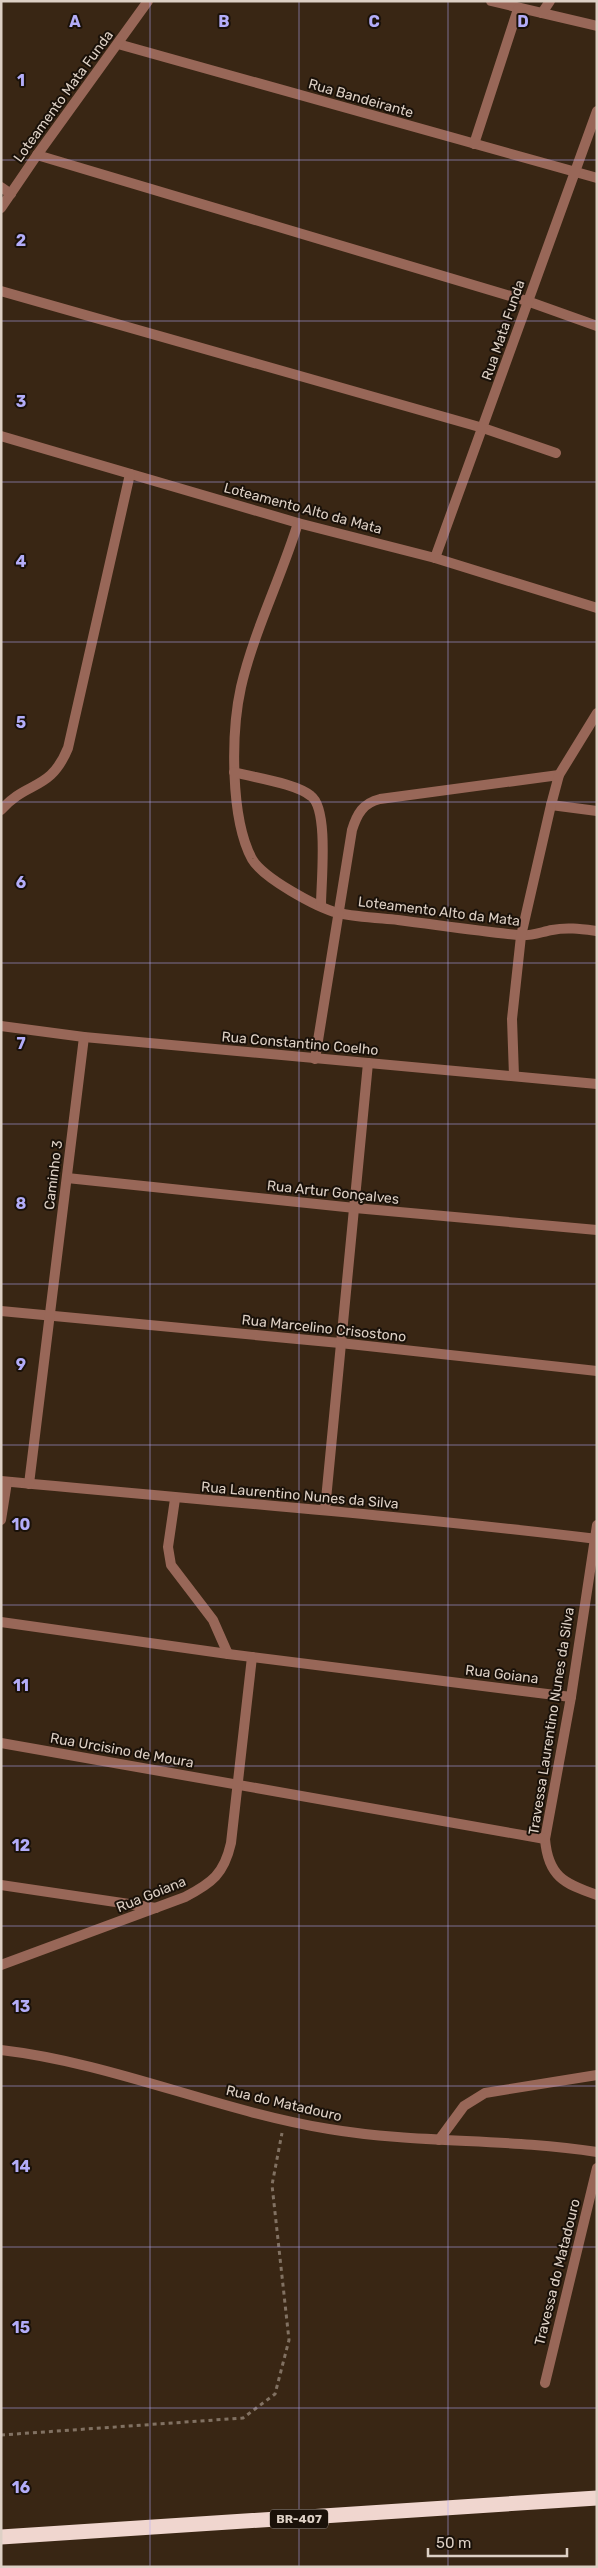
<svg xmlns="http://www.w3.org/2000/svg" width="598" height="2568" font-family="Rubik,sans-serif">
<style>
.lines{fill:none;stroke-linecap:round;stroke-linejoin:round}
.path{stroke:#817162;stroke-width:3;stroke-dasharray:4 4;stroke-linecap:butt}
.street{stroke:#986758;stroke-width:10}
.highway{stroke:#f0d6cf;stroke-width:15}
.grid{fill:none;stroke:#b3adf9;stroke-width:1;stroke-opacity:0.55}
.labels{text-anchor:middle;stroke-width:4;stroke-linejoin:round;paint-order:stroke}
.shield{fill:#1a1109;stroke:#a2978d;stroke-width:1}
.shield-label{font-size:12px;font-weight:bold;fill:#ddd0c5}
.street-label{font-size:14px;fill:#ddd0c5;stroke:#1a1109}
.grid-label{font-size:16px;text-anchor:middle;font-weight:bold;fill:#b3adf9;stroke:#1a1109;stroke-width:4;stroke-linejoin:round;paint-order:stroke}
</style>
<rect width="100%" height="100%" fill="#392614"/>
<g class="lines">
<path class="path" d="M1,2435L243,2418L275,2394L289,2340L272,2185L282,2133"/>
<g class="street">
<path d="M491,1L597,26"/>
<path d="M542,13L550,1"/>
<path d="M118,44L597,178"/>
<path d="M474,144L518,9"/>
<path d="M37,155L527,301L597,326"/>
<path d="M1,187L11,194"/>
<path d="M1,208L37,155L148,1"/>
<path d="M1,291L483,428L556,453"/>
<path d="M1,436L298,523L435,558L597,608"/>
<path d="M298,523C281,578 254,631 241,687C231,732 230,818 252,859C263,878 316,907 338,913C357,917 378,918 398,920C438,925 478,931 518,935C529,937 541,932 552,930C567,927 581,929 597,931"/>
<path d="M435,558L597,111"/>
<path d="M234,772C255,778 295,783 311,796C329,809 321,883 321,905"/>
<path d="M551,805L597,811"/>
<path d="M1,810C27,780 50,792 68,748L130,474"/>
<path d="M1,1026L84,1037L597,1084"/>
<path d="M315,1059L352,830C357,814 363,803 380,799L559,775"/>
<path d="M514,1076L512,1019L521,936L551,805L559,775L597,713"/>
<path d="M67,1178L355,1208L597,1230"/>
<path d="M1,1311L340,1343L597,1371"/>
<path d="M1,1481C200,1500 399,1515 597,1539"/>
<path d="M29,1484L84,1037"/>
<path d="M175,1499L168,1547L171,1565L213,1620L228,1654"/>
<path d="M325,1510L368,1063"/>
<path d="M1,1520L7,1482"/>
<path d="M597,1525L571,1697L545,1839C548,1876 564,1884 597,1895"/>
<path d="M1,1622L228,1654L571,1697"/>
<path d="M1,1743L545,1839"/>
<path d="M1,1885L156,1908"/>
<path d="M1,1965L185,1897C212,1883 224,1874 231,1843L252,1657"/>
<path d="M1,2050C113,2063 218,2111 329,2129C418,2144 508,2138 597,2152"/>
<path d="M439,2140L464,2106L485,2093L597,2075"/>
<path d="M545,2383L597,2168"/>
</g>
<path class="highway" d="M1,2537L597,2498"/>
</g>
<path class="grid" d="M150,1V2567M299,1V2567M448,1V2567M1,160H597M1,321H597M1,482H597M1,642H597M1,802H597M1,963H597M1,1124H597M1,1284H597M1,1445H597M1,1605H597M1,1766H597M1,1926H597M1,2086H597M1,2247H597M1,2408H597"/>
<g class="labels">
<rect class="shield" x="270" y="2509.5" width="58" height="19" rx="4"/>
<g class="shield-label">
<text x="299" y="2523">BR-407</text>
</g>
<g class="street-label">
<text transform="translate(63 96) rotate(-54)" y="5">Loteamento Mata Funda</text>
<text transform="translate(361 98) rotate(16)" y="5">Rua Bandeirante</text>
<text transform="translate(503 330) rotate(-71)" y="5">Rua Mata Funda</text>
<text transform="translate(303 508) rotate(15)" y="5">Loteamento Alto da Mata</text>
<text transform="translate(439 911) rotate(7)" y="5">Loteamento Alto da Mata</text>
<text transform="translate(300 1043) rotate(5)" y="5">Rua Constantino Coelho</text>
<text transform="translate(53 1175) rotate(-83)" y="5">Caminho 3</text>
<text transform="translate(333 1192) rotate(6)" y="5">Rua Artur Gonçalves</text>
<text transform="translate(324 1328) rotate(6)" y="5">Rua Marcelino Crisostono</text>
<text transform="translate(300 1495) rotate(5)" y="5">Rua Laurentino Nunes da Silva</text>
<text transform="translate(502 1674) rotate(7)" y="5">Rua Goiana</text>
<text transform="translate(551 1721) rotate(-81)" y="5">Travessa Laurentino Nunes da Silva</text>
<text transform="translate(122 1750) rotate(10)" y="5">Rua Urcisino de Moura</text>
<text transform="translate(151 1894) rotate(-22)" y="5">Rua Goiana</text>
<text transform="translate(284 2103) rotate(13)" y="5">Rua do Matadouro</text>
<text transform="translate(557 2272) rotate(-76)" y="5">Travessa do Matadouro</text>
</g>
</g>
<g class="grid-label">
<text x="75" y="27">A</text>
<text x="224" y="27">B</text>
<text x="374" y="27">C</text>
<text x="523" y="27">D</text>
<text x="21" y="86">1</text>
<text x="21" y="246">2</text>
<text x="21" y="407">3</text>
<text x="21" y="567">4</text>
<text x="21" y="728">5</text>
<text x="21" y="888">6</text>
<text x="21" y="1049">7</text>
<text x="21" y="1209">8</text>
<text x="21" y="1370">9</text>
<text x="21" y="1530">10</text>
<text x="21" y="1691">11</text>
<text x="21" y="1851">12</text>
<text x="21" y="2012">13</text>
<text x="21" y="2172">14</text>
<text x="21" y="2333">15</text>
<text x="21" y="2493">16</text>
</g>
<rect width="598" height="2568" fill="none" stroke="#ddd0c5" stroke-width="5"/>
<path d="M428 2548v8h139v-8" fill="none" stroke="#ddd0c5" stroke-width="2.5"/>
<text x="436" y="2548" font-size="15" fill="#ddd0c5" stroke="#1a1109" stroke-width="4" paint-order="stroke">50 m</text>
</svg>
